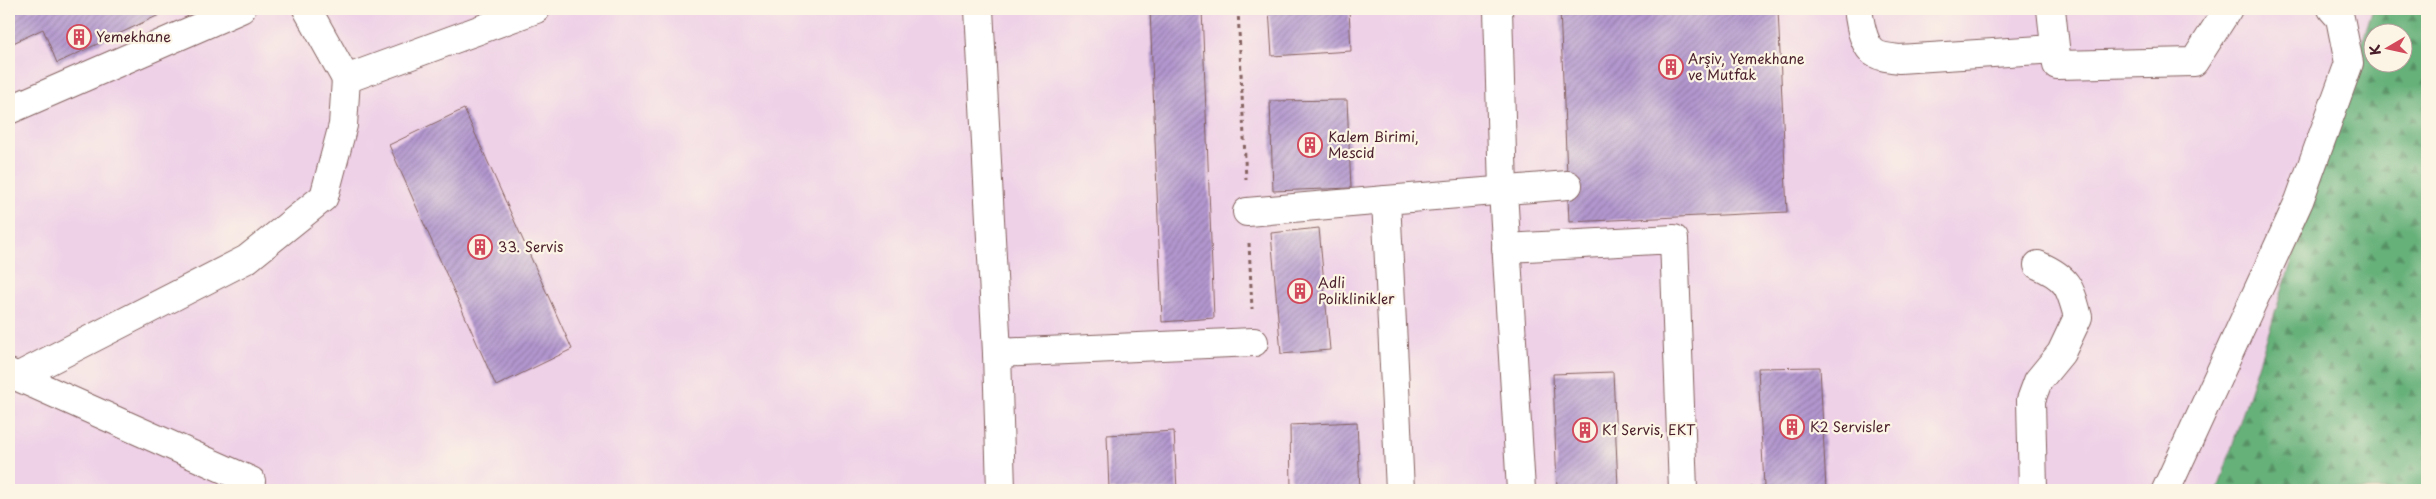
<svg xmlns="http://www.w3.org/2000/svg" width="2436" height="499" font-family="'Playpen Sans',sans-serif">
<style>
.built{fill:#eed0e7}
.forest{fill:url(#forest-firs);stroke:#586852;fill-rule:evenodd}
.building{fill:url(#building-hatch)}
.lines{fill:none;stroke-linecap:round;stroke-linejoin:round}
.minor-casing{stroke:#856260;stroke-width:30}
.path{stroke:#856260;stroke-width:3;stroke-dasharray:4 4;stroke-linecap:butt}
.minor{stroke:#fff;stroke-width:28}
.labels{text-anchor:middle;stroke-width:4.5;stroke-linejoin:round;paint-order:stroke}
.poi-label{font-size:14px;fill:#4a1f2b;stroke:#fcf5e5;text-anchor:start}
</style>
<defs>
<pattern id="forest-firs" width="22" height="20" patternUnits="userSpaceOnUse" patternTransform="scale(1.25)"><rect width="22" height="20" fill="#66b17a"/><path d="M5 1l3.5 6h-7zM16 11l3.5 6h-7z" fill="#568f64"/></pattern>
<pattern id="building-hatch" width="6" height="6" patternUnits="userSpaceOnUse" patternTransform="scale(1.25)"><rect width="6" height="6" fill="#b297cf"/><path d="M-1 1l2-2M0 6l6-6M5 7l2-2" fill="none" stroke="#937ba8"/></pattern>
</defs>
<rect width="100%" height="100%" fill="#fcf5e5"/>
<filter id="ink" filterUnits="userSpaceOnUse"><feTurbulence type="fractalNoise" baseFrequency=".02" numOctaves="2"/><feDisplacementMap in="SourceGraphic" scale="10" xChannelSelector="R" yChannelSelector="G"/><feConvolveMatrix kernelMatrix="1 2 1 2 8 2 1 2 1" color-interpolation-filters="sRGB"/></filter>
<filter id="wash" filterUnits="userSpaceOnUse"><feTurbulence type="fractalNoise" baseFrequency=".0096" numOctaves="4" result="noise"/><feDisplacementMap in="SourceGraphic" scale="20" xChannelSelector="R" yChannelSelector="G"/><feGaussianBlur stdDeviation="1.12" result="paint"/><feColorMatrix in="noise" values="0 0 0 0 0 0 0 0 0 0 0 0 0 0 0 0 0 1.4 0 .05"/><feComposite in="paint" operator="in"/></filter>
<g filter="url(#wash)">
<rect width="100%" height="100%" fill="#f2dfc1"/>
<path class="built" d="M9,9H2373L2218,490H9Z"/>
<path class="forest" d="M2373,9H2427V490H2218ZM2374,32H2404V62H2374Z"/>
<g id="blocks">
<g class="building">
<path d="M9,9H156L159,15L57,63L43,29L9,45Z"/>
<path d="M1150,9H1202L1214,318L1162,322Z"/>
<path d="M1269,9H1349L1351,51L1272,56Z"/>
<path d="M1560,9H1778L1787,212L1569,222Z"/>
<path d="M1347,100L1351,188L1273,191L1270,101Z"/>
<path d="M464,109L572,349L496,386L389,145Z"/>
<path d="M1319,228L1330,350L1281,354L1271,233Z"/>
<path d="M1820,367L1826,490H1723L1764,486L1758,368Z"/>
<path d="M1613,372L1618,487L1653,486V490H1557L1553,374Z"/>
<path d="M1357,422L1360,490H1291L1290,425Z"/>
<path d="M1174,431L1177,490H1109L1107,435Z"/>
</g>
</g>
</g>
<g filter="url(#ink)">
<use href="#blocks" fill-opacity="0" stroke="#856260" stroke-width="1"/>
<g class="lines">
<defs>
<g id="minor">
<path d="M307,9L346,79L536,9"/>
<path d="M979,9L997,353L1001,490"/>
<path d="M1498,9L1503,191L1521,490"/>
<path d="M1858,9C1860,22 1862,41 1872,51C1878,57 1891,58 1899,59L2055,49"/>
<path d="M2051,9L2057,65L2194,62L2228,9"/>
<path d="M9,110L241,9"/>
<path d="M1247,212L1386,200"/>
<path d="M1506,248L1674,239L1683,490"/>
<path d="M997,353L1254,342"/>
<path d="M9,373L251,481"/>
<path d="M17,377L247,259L324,197L343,125L346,79"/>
<path d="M1400,490L1386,200L1568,185"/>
<path d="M2033,490L2031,400L2038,381L2061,353L2078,317C2070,287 2068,278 2038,265"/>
<path d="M2166,490L2299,201L2349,63L2340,18L2332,9"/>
</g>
</defs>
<use href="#minor" class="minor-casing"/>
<g class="path">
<path d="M1238,9L1246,180"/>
<path d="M1249,243L1252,309"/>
</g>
<use href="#minor" class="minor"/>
</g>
</g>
<defs>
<symbol id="building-ring" viewBox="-11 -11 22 22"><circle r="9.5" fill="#fcf5e5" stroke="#d1495b" stroke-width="1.5"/><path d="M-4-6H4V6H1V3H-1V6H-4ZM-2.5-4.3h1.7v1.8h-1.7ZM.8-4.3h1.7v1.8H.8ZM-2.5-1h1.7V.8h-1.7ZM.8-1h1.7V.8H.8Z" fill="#d1495b"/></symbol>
</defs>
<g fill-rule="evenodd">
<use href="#building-ring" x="65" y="23" width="28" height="28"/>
<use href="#building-ring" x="1657" y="53" width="28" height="28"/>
<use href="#building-ring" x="1296" y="131" width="28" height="28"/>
<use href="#building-ring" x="466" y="233" width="28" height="28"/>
<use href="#building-ring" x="1286" y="277" width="28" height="28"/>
<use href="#building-ring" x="1778" y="413" width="28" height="28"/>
<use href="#building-ring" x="1571" y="416" width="28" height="28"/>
</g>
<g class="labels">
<g class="poi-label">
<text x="96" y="42">Yemekhane</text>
<text x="1688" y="64">Arşiv, Yemekhane<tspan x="1688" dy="16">ve Mutfak</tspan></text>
<text x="1328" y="142">Kalem Birimi,<tspan x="1328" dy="16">Mescid</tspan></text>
<text x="498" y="252">33. Servis</text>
<text x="1318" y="288">Adli<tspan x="1318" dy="16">Poliklinikler</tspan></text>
<text x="1810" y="432">K2 Servisler</text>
<text x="1602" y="435">K1 Servis, EKT</text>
</g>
</g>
<rect width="2436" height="499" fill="none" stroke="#fcf5e5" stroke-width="30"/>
<g transform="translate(2388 48) rotate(261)"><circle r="24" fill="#fcf5e5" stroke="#b59f9b"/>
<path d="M0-4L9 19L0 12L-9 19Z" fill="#d1495b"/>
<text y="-8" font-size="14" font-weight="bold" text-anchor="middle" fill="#4a1f2b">K</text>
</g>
</svg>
